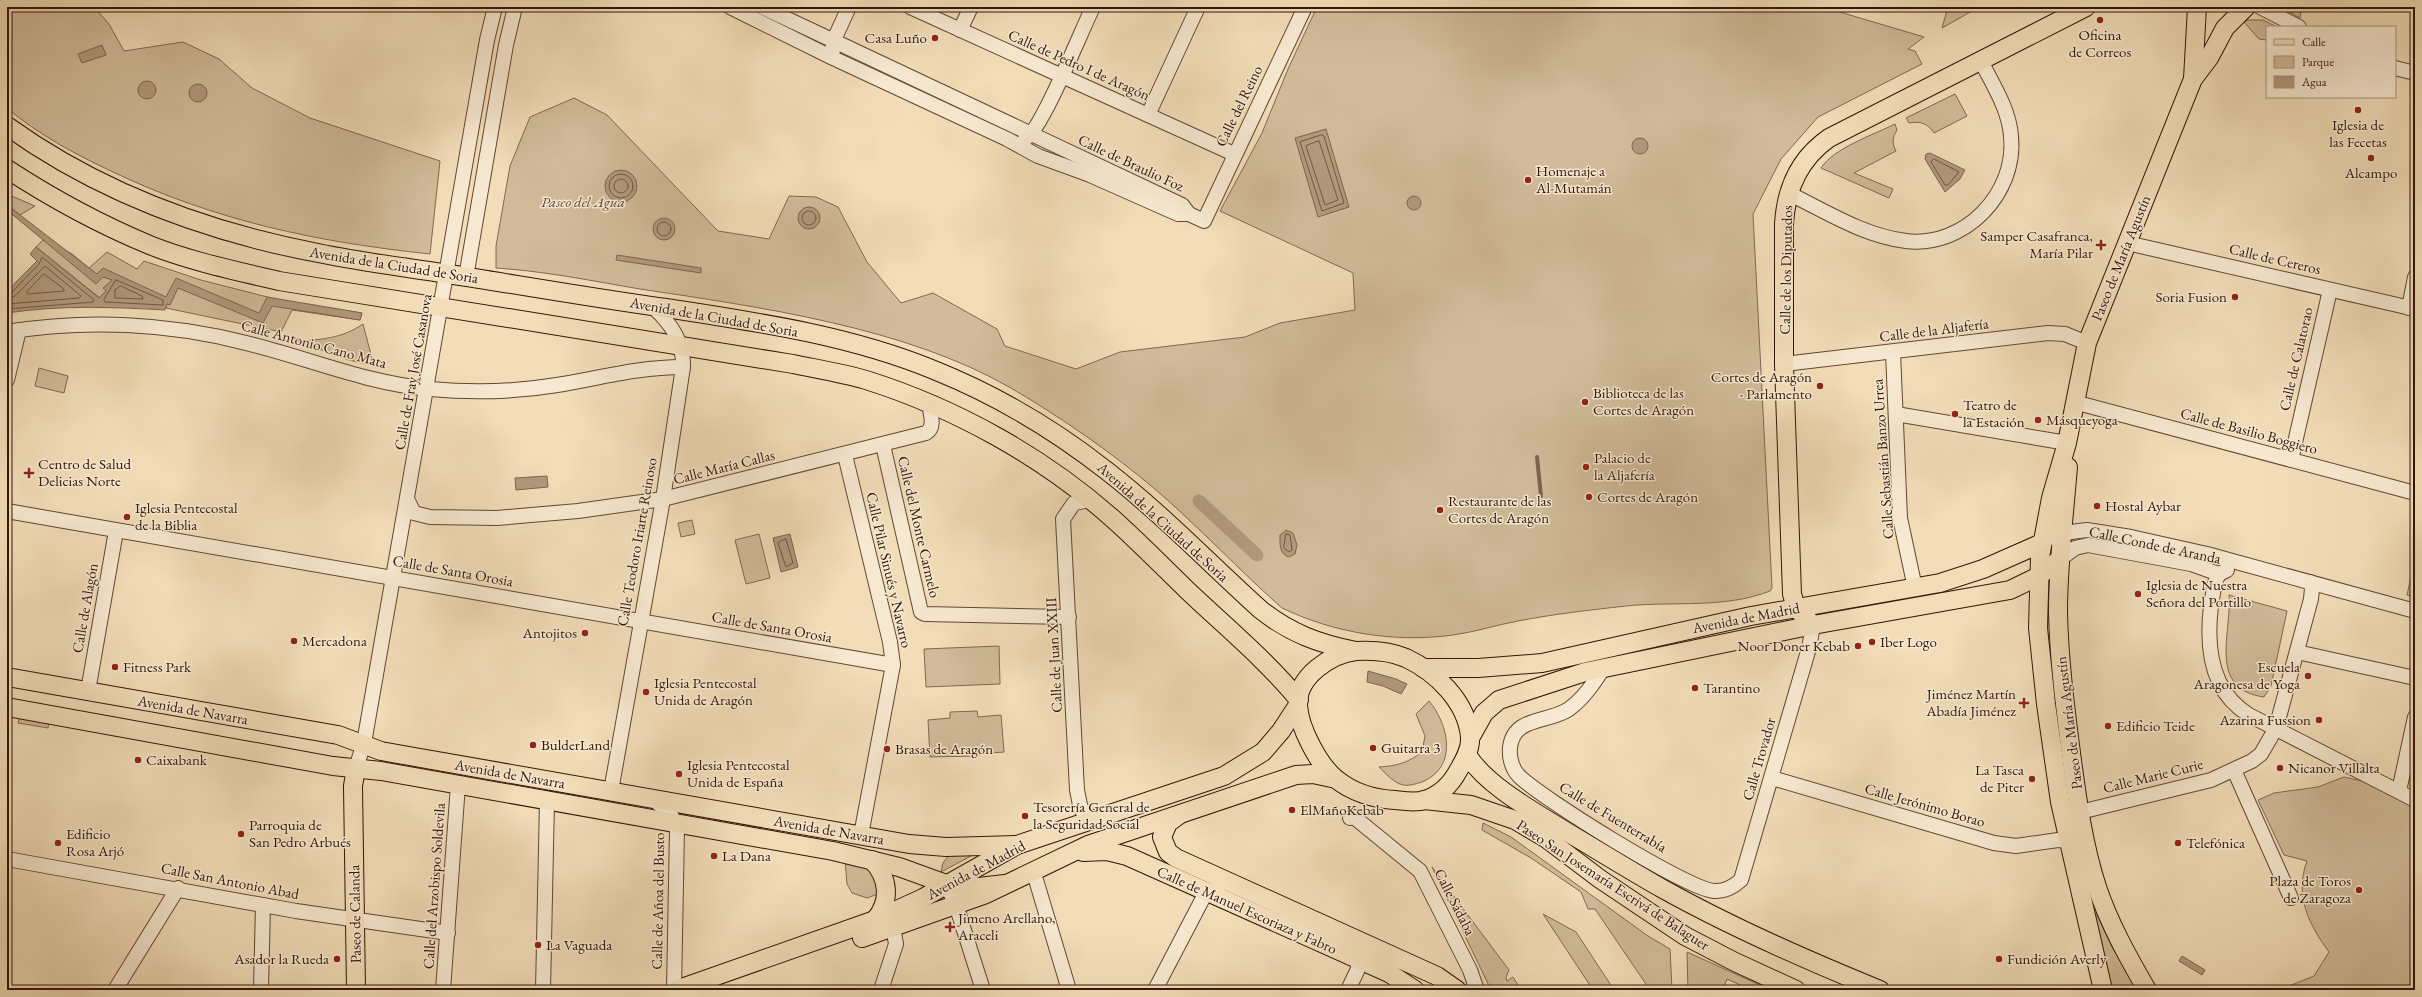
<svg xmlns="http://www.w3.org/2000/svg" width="2422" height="997" font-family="'EB Garamond',serif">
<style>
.green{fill:#d1bb9a;stroke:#826850}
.water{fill:#b1997c;stroke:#7e644d}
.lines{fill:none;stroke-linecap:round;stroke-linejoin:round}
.shore{stroke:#725742;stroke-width:1}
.stream{stroke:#7e644d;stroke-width:4}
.canal{stroke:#b1997c;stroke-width:13}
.minor-casing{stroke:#624733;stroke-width:16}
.major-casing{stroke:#321507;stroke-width:20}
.minor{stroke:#f7e9d1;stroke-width:14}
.major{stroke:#f2ddb8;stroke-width:18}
.poi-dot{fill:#8f2418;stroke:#f7e9d1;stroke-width:1.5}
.labels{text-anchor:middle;stroke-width:3;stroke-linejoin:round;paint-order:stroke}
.poi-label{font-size:15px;fill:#321507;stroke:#f7e9d1;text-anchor:start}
.street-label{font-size:15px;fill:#321507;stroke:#f7e9d1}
.park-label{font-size:15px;font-style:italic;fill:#624733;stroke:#f7e9d1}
</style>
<rect width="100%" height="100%" fill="#f2ddb8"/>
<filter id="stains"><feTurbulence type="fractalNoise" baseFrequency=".005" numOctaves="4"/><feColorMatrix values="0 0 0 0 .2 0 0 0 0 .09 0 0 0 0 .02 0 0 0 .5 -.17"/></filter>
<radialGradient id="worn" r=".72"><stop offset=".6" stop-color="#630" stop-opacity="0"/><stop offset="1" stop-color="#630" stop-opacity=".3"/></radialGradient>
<g class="green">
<path d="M7,7H94L109,24L124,51L183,42L219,59L252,88L310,118L440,161L430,254C317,242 216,221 113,172C75,154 39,135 7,108Z"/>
<path d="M1317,7H1823L1924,37L1908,49L1915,51L1922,64L1818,117L1781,159L1753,214L1772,588L1770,591C1724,609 1673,601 1626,606C1590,610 1554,614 1518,621C1496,625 1475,632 1453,635C1395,643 1334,633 1282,608C1239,570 1199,527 1156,490C1111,452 1062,418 1011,388C905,327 760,307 640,289C593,281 544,271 496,268V246L510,166L530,117L574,98L607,115L718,231L769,239L789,196L816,197L838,207L867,262L901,303L933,293L997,329L1005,346L1076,369L1120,352L1245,337L1280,323L1355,310L1353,273L1220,211L1262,133L1288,69Z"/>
<path d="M1948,7H1979L1942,28Z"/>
<path d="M2282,7H2302L2300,18L2283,8Z"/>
<path d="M2248,20H2263L2277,27H2267V40L2259,39L2244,22Z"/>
<path d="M1955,94L1967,116L1934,133C1927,123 1921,121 1909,123L1906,118Z"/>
<path d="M1895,124L1897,130C1892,138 1892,143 1896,151L1854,173L1893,189L1889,198L1821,168C1834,148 1873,135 1895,124Z"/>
<path d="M7,194L35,206L20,215L7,205Z"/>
<path d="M44,239L72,254L89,268L107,252L137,269L144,261L201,280L279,300L362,313L360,320L292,310L281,332L166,308L167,304L103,288L106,291L100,298L36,247Z"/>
<path d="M363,324L374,366L349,360L297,341C321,340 343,338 363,324Z"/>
<path d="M39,368L68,376L64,393L35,386Z"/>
<path d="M692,520L695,534L681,537L678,523Z"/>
<path d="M759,534L770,578L746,584L735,540Z"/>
<path d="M2415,558V597L2407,595Z"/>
<path d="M2229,595L2287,611L2271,686L2264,697C2207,689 2232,633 2229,595Z"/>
<path d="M999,646L1000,684L926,687L924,649Z"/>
<path d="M1429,701C1449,725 1458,767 1422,782C1415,784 1407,787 1400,784C1392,781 1385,773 1379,767C1396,766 1408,763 1422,752L1425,736L1416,714Z"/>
<path d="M977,711L978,717L1001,715L1004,752L979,754V756L930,757L928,720L950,718V712Z"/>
<path d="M20,716L49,721L48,728L18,723Z"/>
<path d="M2344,777L2380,785L2415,808V990H2279L2314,976L2329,952C2309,925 2294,895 2307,861L2284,855L2258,800L2274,793L2318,787Z"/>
<path d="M1483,823L1511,837L1648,936L1670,949L1672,990H1650L1595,909H1588L1581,892L1531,858L1482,830Z"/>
<path d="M949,855H970L971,856L941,872L943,863Z"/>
<path d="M845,860C869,863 872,872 881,893L867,898L852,893L847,884Z"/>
<path d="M1432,867L1509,970L1506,977L1507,981L1513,977L1521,990H1491Z"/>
<path d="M1543,914L1576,932L1614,990H1593Z"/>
<path d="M2095,914L2097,915L2112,947L2138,990H2112Z"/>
<path d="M1687,952L1771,990H1751L1727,979L1723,990H1688Z"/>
</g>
<g class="water">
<path d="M102,45L106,55L82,63L78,54Z"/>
<circle cx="147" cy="90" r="9"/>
<circle cx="198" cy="93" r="9"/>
<path d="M1326,129L1349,207L1318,217L1295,138Z"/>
<circle cx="1640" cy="146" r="8"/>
<path d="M1930,153L1965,170L1960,179L1945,192L1925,159L1926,154Z"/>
<circle cx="621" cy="186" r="16"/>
<circle cx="1414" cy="203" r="7"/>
<path d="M7,205L97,274L103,268L166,297L176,278L259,313L267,297L362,313L360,320L272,306L263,323L178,288L170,305L167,304L165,310C112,307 60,305 7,313V291L37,261L30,254L36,247L99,298L106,291L103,288L112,280L103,277L96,284L7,210Z"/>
<circle cx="809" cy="218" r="11"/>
<circle cx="664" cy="229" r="11"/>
<path d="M617,255L701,268V273L616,260Z"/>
<path d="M547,476L548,487L516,490L515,478Z"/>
<path d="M1286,530L1293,533L1297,545L1295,554L1289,557C1279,554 1280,544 1280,535Z"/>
<path d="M790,534L798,567L781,572L773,538Z"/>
<path d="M1368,671L1396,679L1407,684L1401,694L1383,686L1367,682Z"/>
<path d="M2182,956L2205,970L2202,975L2179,961Z"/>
</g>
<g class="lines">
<g class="shore">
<path d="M1322,135L1324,136L1344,203L1322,211L1300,142Z"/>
<path d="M1319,141L1338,200L1325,205L1306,146Z"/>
<path d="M1934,159L1959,172L1948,185H1945L1931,162Z"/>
<circle cx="621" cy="186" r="12"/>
<circle cx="621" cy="186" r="7"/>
<circle cx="809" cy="218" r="7"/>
<circle cx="664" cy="229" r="7"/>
<path d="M44,274L64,289V291L28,294L27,292Z"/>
<path d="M116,280L163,300V305L105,302L104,300Z"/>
<path d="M121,286L142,296L143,299L115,298V290Z"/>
<path d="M7,293L12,292L39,264L42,257L94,300L93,302L7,309"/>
<path d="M7,298L15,296L45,266L81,296L79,298L7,304"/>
<path d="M1286,534L1290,535L1292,550L1289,552L1284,548Z"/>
<path d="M786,539L793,563L786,567L778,543Z"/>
</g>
<path class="stream" d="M1537,457L1541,496"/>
<path class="canal" d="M1199,501L1257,555"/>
<defs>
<g id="minor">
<path d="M730,7L833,58L1007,139L1038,156L1090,175L1178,214H1189"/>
<path d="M762,7L1182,205L1189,214L1204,221L1305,7"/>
<path d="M910,7L1234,154"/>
<path d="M2260,7L2299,27"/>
<path d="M960,30L971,7"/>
<path d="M833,50V42L849,7"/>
<path d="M2395,68L2415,73"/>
<path d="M1148,115L1198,7"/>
<path d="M1025,139C1041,132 1082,29 1093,7"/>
<path d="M1788,193C1825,211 1864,236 1906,241C1964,248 2017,194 2011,136C2009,109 1993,85 1981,61"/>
<path d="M2127,243L2415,309"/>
<path d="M466,277L506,45L515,7"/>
<path d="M2409,308L2415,277"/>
<path d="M7,332C86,319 169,323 246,343C308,358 365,383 430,389C472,393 515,392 557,385C599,378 640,367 683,367"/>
<path d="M1893,352L1900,518L1915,588"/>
<path d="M1784,364L2048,333L2065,334L2087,343"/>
<path d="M7,380L19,330"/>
<path d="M2074,402L2415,493"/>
<path d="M1896,414L2067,443"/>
<path d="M883,445L921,612L925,614L1069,617"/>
<path d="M845,455L890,642L893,665L861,835"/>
<path d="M2291,460L2330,290"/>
<path d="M408,501L414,513L430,517L497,518L578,511L663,499L926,433C936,427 930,413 929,403"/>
<path d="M7,511L893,665"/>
<path d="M2054,538L2071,532L2087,530L2131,537L2207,554L2415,611"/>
<path d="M2060,559L2075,548L2088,545L2191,564L2219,574L2227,570"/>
<path d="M2219,574C2213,583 2213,596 2211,606C2206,647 2211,692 2249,715L2415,800"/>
<path d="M2297,652L2415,678"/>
<path d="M1604,667C1594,683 1584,698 1569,709C1549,723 1513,716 1510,748C1509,757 1512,769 1519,776C1541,798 1687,889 1714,891C1725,892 1733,887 1741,880L1809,648L1813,625"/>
<path d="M88,691L116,531"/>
<path d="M356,768L364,743L487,40L495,7"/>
<path d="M2234,770L2291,898"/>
<path d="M1772,778L1994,843L2016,846L2058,840L2071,841"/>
<path d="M611,791L663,499L683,367C684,342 671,323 652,306"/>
<path d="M2399,791L2415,717"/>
<path d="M652,798L671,815L677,829L674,990"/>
<path d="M2080,812L2211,780L2252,761L2261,754L2276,728L2311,599L2312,588L2310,582"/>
<path d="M1350,818L1354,817L1420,871L1470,970L1477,990"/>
<path d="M1087,822L1080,805L1077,790L1063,519L1074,503L1090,500"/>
<path d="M7,859L296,911L448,933"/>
<path d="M1033,870L1069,990"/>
<path d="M946,884L956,905L983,990"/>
<path d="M115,990L178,888"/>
<path d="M261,990L263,905"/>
<path d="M443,990L458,785"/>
<path d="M543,990L547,801"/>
<path d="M881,990L896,944L893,927"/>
<path d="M1155,990L1202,900L1207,892L1217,889"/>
<path d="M1348,990L1358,969L1357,951"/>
</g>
<g id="major">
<path d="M2193,79L2197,7"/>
<path d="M7,126C99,192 208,232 318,253C361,262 404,267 448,274C520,285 593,298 666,308C757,322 849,335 934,370C996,395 1055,430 1107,471C1161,513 1210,564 1261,610C1290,633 1319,644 1356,651"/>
<path d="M7,169C53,199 101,225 152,246C193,262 237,271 279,281L793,364C817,369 842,373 866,380C955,408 1042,456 1112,518C1138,541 1163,567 1188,591C1226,627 1266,660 1299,700"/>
<path d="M2068,467C2064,516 2058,564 2058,612C2059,659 2065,706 2071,753C2077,798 2083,844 2097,887C2109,923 2128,957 2147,990"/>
<path d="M1813,625L1796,608L1792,594L1784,364V224C1786,189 1799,159 1829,138L2086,7"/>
<path d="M1356,651C1373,650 1390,651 1406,658C1436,672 1467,702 1470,737C1471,749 1464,761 1458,771C1451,784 1440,795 1425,800C1416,803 1404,801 1395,800C1374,799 1352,792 1336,779C1319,765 1299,728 1298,705C1297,676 1331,654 1356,651Z"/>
<path d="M1423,668H1478L1542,663L1751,616L1940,583L1983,569L2042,543"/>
<path d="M7,677L338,735L381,751L409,756L909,844L946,847L1017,845"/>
<path d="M7,707L333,766L381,771L833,851L899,867L946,884L979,887L1005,884"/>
<path d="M1470,738L1484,713L1499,700L1585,672L1813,625L2010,590L2039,576L2060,559"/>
<path d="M1467,755C1488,787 1535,812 1567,832C1599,851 1631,871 1663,889C1733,928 1806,960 1880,990"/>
<path d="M1424,800L1471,805L1515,820L1547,839L1600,879L1685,936L1735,962L1796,990"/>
<path d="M1179,815L1168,823L1162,837L1168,852L1176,858L1437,976L1457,990"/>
<path d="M1083,852L1107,851L1127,856L1389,973L1415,990"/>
<path d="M872,860C889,878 891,901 875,920L878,922"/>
<path d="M862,938L986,894L1088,845L1296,775L1313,774L1336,779"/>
<path d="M356,990L353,786L356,768"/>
<path d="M676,990L875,920L923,898L1017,845L1224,776L1263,752L1281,731L1298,705"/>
<path d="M2103,990L2060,802L2046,704L2038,628L2040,557L2051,498L2067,443L2087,343L2193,79L2209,58L2225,28L2246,7"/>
</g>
</defs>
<use href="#minor" class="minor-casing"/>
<use href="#major" class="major-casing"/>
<use href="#minor" class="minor"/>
<use href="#major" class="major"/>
</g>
<g class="poi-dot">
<circle cx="2100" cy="20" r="4"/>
<circle cx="935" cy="38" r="4"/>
<circle cx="2358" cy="110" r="4"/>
<circle cx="2371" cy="158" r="4"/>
<circle cx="1528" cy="180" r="4"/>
<path d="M2099 239h4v4h4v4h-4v4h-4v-4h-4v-4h4z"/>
<circle cx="2235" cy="297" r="4"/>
<circle cx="1820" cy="386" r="4"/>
<circle cx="1585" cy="402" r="4"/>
<circle cx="1955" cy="414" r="4"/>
<circle cx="2038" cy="420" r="4"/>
<circle cx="1586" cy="467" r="4"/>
<path d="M27 467h4v4h4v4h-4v4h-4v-4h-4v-4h4z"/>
<circle cx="1589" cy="497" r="4"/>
<circle cx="2097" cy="506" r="4"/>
<circle cx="1440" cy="510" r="4"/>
<circle cx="127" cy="517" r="4"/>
<circle cx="2138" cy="594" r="4"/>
<circle cx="585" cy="633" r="4"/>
<circle cx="294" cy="641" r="4"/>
<circle cx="1872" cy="642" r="4"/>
<circle cx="1858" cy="646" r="4"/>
<circle cx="115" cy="667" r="4"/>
<circle cx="2308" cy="676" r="4"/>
<circle cx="1695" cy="688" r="4"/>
<circle cx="646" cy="692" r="4"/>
<path d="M2022 697h4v4h4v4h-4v4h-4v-4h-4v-4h4z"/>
<circle cx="2319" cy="720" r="4"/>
<circle cx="2108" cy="726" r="4"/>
<circle cx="533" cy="745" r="4"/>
<circle cx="1373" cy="748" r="4"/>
<circle cx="887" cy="749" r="4"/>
<circle cx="138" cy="760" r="4"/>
<circle cx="2280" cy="768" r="4"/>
<circle cx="679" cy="774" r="4"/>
<circle cx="2032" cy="779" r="4"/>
<circle cx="1292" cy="810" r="4"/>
<circle cx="1025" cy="816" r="4"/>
<circle cx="241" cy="834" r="4"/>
<circle cx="58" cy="843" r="4"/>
<circle cx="2178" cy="843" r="4"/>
<circle cx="714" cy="856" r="4"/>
<circle cx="2359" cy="890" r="4"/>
<path d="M948 921h4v4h4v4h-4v4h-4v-4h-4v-4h4z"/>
<circle cx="538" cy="945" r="4"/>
<circle cx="337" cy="959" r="4"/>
<circle cx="1999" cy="959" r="4"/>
</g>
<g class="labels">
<g class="poi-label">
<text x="2100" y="40" text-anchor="middle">Oficina<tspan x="2100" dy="17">de Correos</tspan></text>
<text x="927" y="43" text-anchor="end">Casa Luño</text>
<text x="2358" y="130" text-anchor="middle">Iglesia de<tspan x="2358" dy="17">las Fecetas</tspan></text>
<text x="1536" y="176">Homenaje a<tspan x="1536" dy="17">Al-Mutamán</tspan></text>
<text x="2371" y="178" text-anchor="middle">Alcampo</text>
<text x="2093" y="241" text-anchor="end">Samper Casafranca,<tspan x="2093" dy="17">María Pilar</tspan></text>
<text x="2227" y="302" text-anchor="end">Soria Fusion</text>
<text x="1812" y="382" text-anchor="end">Cortes de Aragón<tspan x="1812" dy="17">- Parlamento</tspan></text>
<text x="1593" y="398">Biblioteca de las<tspan x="1593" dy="17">Cortes de Aragón</tspan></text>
<text x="1963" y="410">Teatro de<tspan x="1963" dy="17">la Estación</tspan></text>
<text x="2046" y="425">Másqueyoga</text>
<text x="1594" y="463">Palacio de<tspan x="1594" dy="17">la Aljafería</tspan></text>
<text x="38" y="469">Centro de Salud<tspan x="38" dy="17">Delicias Norte</tspan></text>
<text x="1597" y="502">Cortes de Aragón</text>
<text x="1448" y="506">Restaurante de las<tspan x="1448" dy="17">Cortes de Aragón</tspan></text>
<text x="2105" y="511">Hostal Aybar</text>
<text x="135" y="513">Iglesia Pentecostal<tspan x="135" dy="17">de la Biblia</tspan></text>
<text x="2146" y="590">Iglesia de Nuestra<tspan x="2146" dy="17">Señora del Portillo</tspan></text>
<text x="577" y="638" text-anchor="end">Antojitos</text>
<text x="302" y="646">Mercadona</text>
<text x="1880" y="647">Iber Logo</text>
<text x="1850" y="651" text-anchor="end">Noor Doner Kebab</text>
<text x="123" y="672">Fitness Park</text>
<text x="2300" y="672" text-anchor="end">Escuela<tspan x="2300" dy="17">Aragonesa de Yoga</tspan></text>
<text x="654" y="688">Iglesia Pentecostal<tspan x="654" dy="17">Unida de Aragón</tspan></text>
<text x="1703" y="693">Tarantino</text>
<text x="2016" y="699" text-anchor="end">Jiménez Martín<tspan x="2016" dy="17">Abadía Jiménez</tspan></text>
<text x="2311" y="725" text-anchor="end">Azarina Fussion</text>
<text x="2116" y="731">Edificio Teide</text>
<text x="541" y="750">BulderLand</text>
<text x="1381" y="753">Guitarra 3</text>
<text x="895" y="754">Brasas de Aragón</text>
<text x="146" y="765">Caixabank</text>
<text x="687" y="770">Iglesia Pentecostal<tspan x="687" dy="17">Unida de España</tspan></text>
<text x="2288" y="773">Nicanor Villalta</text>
<text x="2024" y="775" text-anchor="end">La Tasca<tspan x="2024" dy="17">de Piter</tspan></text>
<text x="1033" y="812">Tesorería General de<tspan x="1033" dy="17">la Seguridad Social</tspan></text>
<text x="1300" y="815">ElMañoKebab</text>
<text x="249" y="830">Parroquia de<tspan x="249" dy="17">San Pedro Arbués</tspan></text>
<text x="66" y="839">Edificio<tspan x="66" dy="17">Rosa Arjó</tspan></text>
<text x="2186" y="848">Telefónica</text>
<text x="722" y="861">La Dana</text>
<text x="2351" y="886" text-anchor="end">Plaza de Toros<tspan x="2351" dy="17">de Zaragoza</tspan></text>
<text x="958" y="923">Jimeno Arellano,<tspan x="958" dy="17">Araceli</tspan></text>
<text x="546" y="950">La Vaguada</text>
<text x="329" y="964" text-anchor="end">Asador la Rueda</text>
<text x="2007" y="964">Fundición Averly</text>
</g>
<g class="street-label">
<text transform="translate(1079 65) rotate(24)" y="5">Calle de Pedro I de Aragón</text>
<text transform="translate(1239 106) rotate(-64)" y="5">Calle del Reino</text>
<text transform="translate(1131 163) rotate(25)" y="5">Calle de Braulio Foz</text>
<text transform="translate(2121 258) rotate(-68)" y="5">Paseo de María Agustín</text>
<text transform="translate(2275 259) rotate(13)" y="5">Calle de Cereros</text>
<text transform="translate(394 265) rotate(9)" y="5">Avenida de la Ciudad de Soria</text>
<text transform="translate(1786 270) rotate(-89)" y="5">Calle de los Diputados</text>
<text transform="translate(714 317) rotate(10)" y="5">Avenida de la Ciudad de Soria</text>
<text transform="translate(1934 330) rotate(-7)" y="5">Calle de la Aljafería</text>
<text transform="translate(314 344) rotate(15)" y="5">Calle Antonio Cano Mata</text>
<text transform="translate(2296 359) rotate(-77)" y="5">Calle de Calatorao</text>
<text transform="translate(413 372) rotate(-80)" y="5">Calle de Fray José Casanova</text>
<text transform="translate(2249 431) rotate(15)" y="5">Calle de Basilio Boggiero</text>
<text transform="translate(1883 459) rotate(-94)" y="5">Calle Sebastián Banzo Urrea</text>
<text transform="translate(724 467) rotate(-14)" y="5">Calle María Callas</text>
<text transform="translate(1163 522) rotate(42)" y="5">Avenida de la Ciudad de Soria</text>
<text transform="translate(919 527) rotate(77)" y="5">Calle del Monte Carmelo</text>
<text transform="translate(637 542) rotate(-80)" y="5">Calle Teodoro Iriarte Reinoso</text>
<text transform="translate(2155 545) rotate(12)" y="5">Calle Conde de Aranda</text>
<text transform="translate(889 570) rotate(77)" y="5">Calle Pilar Sinués y Navarro</text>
<text transform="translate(453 571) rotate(10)" y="5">Calle de Santa Orosia</text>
<text transform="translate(85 608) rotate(-80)" y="5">Calle de Alagón</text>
<text transform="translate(1746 618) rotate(-11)" y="5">Avenida de Madrid</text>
<text transform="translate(772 627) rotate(10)" y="5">Calle de Santa Orosia</text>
<text transform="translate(1054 655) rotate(-93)" y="5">Calle de Juan XXIII</text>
<text transform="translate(193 710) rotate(10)" y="5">Avenida de Navarra</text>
<text transform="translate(2069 723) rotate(-97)" y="5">Paseo de María Agustín</text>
<text transform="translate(1759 759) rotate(-74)" y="5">Calle Trovador</text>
<text transform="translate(510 774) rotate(10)" y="5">Avenida de Navarra</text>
<text transform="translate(2153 776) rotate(-14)" y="5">Calle Marie Curie</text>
<text transform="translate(1925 805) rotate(16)" y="5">Calle Jerónimo Borao</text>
<text transform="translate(1613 817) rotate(31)" y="5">Calle de Fuenterrabía</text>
<text transform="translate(829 830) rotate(10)" y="5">Avenida de Navarra</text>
<text transform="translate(976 870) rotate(-28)" y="5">Avenida de Madrid</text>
<text transform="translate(230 881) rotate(11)" y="5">Calle San Antonio Abad</text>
<text transform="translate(1613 885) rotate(33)" y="5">Paseo San Josemaría Escrivá de Balaguer</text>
<text transform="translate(434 886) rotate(-86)" y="5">Calle del Arzobispo Soldevila</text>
<text transform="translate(658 901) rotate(-89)" y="5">Calle de Añoa del Busto</text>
<text transform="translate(1455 902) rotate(63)" y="5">Calle Sádaba</text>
<text transform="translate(1247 910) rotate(24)" y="5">Calle de Manuel Escoriaza y Fabro</text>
<text transform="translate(355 914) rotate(-91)" y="5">Paseo de Calanda</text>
</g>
<g class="park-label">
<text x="583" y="207">Paseo del Agua</text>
</g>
</g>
<rect width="2422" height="997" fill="none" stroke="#f2ddb8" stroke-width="24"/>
<rect x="8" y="8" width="2406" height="981" fill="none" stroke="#321507" stroke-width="2"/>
<rect x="12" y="12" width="2398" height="973" fill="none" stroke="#321507"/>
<rect x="2266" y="26" width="130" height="72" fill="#f7e9d1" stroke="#a89480"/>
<rect x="2274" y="39" width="20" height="6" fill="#f2ddb8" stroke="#a89480"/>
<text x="2302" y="46" font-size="12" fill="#321507">Calle</text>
<rect x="2274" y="56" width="20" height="12" fill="#d1bb9a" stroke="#a89480"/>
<text x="2302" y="66" font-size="12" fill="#321507">Parque</text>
<rect x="2274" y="76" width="20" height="12" fill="#b1997c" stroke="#a89480"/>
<text x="2302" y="86" font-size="12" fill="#321507">Agua</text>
<rect width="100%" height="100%" filter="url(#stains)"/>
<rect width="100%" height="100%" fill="url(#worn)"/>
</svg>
